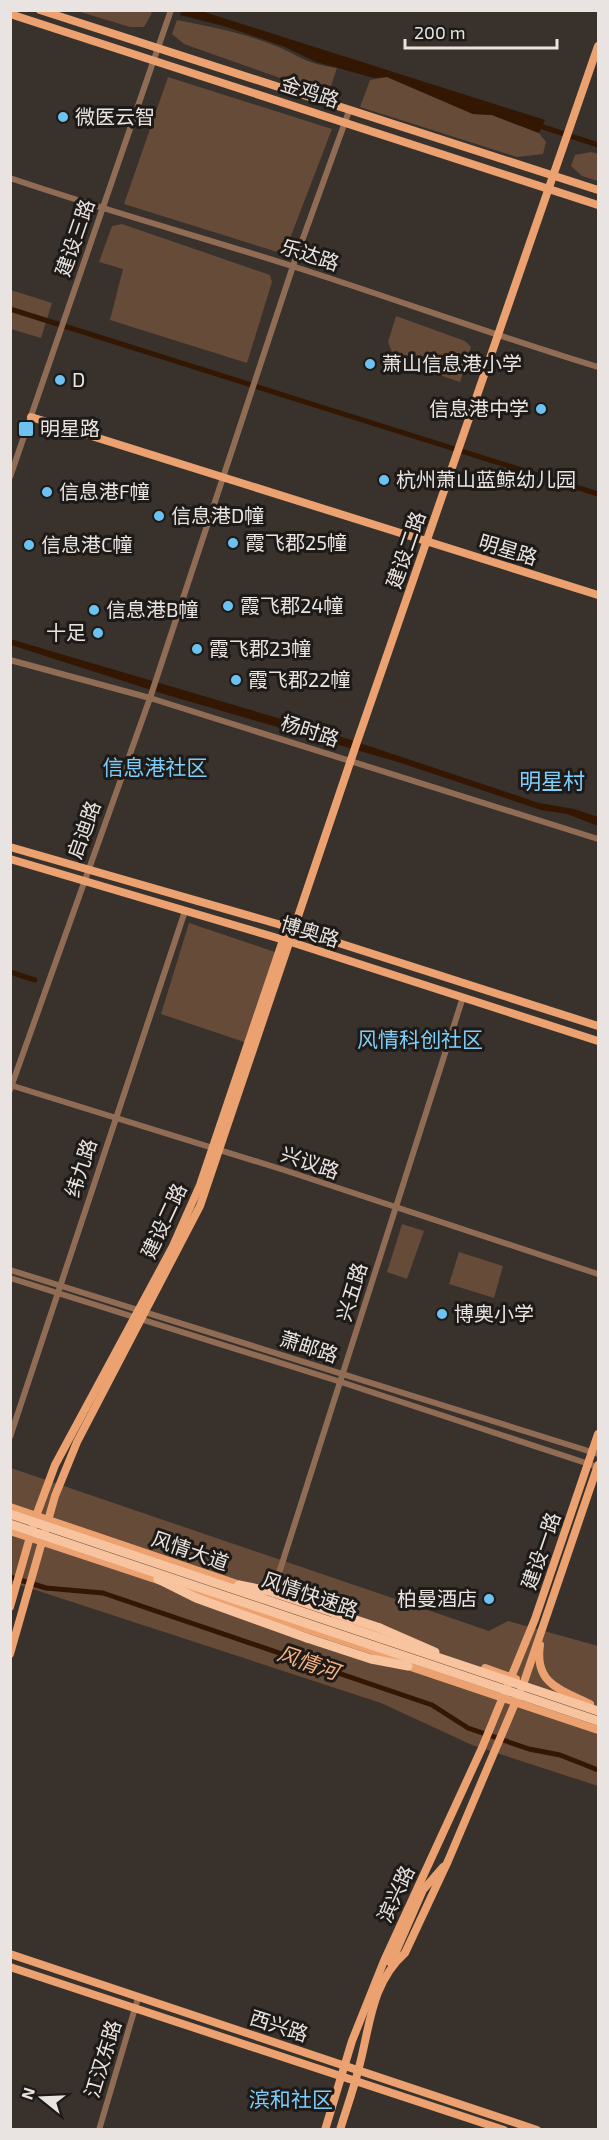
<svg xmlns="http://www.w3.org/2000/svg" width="609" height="2140" font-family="'Exo 2','Noto Sans SC',sans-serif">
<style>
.green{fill:#664b39}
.water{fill:#331702}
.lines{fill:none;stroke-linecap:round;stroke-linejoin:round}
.canal{stroke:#331702;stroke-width:5}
.minor{stroke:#906c54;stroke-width:6}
.major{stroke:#eca270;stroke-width:8}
.highway{stroke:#f8c39f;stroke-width:9}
.highway-bridge{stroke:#f8c39f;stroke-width:9}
.poi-dot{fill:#6cc3f2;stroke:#1d1a17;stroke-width:2}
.labels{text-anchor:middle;stroke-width:6;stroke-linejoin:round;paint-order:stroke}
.street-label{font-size:20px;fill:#e9e4e1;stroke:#1d1a17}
.poi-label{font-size:20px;fill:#e9e4e1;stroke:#1d1a17;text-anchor:start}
.neighbourhood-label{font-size:21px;fill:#7ecdfa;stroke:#1d1a17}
.water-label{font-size:21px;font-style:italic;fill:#f7b385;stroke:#1d1a17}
.quarter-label{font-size:22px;fill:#7ecdfa;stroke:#1d1a17}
</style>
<rect width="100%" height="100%" fill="#38312c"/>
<g class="green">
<path d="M148,10L152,13L144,27H130L77,11Z"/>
<path d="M177,20C212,27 248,34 281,48C304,59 309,64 337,68L328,95L184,44L172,34Z"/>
<path d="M168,77L332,129L284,254L124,204Z"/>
<path d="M387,77L473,114L492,115L539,133L546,142L543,154L517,157L360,107L370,80Z"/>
<path d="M591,152L598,154V181L582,176L571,166L575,155Z"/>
<path d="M122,224L270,275L272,282L247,363L110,320L123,269L99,262L112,226Z"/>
<path d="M11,290L52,303L41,338L11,329Z"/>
<path d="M396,316L465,341L471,347L460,382L401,362L403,357L392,352L388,342Z"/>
<path d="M189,923L281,954L250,1044L161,1014Z"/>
<path d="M402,1224L424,1231L407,1279L387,1272Z"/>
<path d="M459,1252L503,1266L494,1298L449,1284Z"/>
<path d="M11,1468L489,1631L508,1621L598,1646V1786L472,1745L381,1703L11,1582Z"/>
</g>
<g class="water">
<path d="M182,11H201L545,120L539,133L492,115L473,114L387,77L374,78L316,62L285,47L227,27L180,15Z"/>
<path d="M10,639L339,736L539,803L574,809L598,817V826L567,814L541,810L401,763L167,695L11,645Z"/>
</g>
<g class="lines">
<g class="canal">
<path d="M537,125L598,145"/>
<path d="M10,309L598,494"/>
<path d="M10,972L35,980"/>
<path d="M10,1577L46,1588L103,1593L432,1705L468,1728L529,1749L560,1755L598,1770"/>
</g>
<g class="minor">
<path d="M10,178C104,210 198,236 292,266C395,299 496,336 598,367"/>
<path d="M10,477L171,10"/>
<path d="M10,660L150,698L598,839"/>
<path d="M10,1085L284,1170L598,1274"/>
<path d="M10,1090L150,698L293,266L349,111"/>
<path d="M10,1270L598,1454"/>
<path d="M10,1278L341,1382L598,1467"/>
<path d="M10,1437L185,911"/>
<path d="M272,1595L463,997"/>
<path d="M99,2130L138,1998"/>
</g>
<g class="major">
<path d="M40,10L598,190"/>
<path d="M10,14L598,205"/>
<path d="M31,417L598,595"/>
<path d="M10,847L295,929L598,1026"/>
<path d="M10,859L291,942L598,1041"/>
<path d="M10,1507L246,1587"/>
<path d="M10,1531L164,1582"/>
<path d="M185,1589L377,1652L408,1666L598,1730"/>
<path d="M10,1607L36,1516L55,1465L172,1248L200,1185L283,940L295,930"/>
<path d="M335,1617L382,1634"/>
<path d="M540,1645C534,1684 561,1690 590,1704"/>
<path d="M10,1654L55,1496L77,1442L200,1206L357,742L598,46"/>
<path d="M485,1668L516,1679"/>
<path d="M10,1954L537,2130"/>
<path d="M391,1963L423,1890L443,1867"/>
<path d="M10,1967L504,2130"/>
<path d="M325,2130L352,2041L384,1961L482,1748L535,1619L598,1434"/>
<path d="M340,2130C346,2110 353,2091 358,2071C370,2029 370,1984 405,1953L448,1861L524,1682L598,1465"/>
</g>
<g class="highway">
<path d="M380,1628L435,1652"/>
<path d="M307,1638L371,1659L408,1666"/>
</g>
<g class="highway-bridge">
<path d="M10,1514L598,1711"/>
<path d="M10,1524L598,1721"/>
<path d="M158,1579L196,1598L307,1638"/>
<path d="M239,1585L269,1591L380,1628"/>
</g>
</g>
<g class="poi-dot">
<circle cx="63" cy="117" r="6"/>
<circle cx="370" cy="364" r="6"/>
<circle cx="60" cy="380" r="6"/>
<circle cx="541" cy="409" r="6"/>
<rect x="18" y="421" width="16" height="16" rx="3"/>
<circle cx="384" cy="480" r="6"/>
<circle cx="47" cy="492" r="6"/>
<circle cx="159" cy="516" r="6"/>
<circle cx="233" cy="543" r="6"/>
<circle cx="29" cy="545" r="6"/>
<circle cx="228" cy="606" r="6"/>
<circle cx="94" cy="610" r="6"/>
<circle cx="98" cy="633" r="6"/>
<circle cx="197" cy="649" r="6"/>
<circle cx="236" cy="680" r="6"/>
<circle cx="442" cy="1314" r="6"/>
<circle cx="489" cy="1599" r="6"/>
</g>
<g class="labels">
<g class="street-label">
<text transform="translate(310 92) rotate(18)" y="7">金鸡路</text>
<text transform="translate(75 238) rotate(-71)" y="7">建设三路</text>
<text transform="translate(310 255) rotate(18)" y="7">乐达路</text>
<text transform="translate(406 550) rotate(-71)" y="7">建设二路</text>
<text transform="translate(508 550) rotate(17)" y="7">明星路</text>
<text transform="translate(310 731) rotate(18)" y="7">杨时路</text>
<text transform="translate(84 830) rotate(-70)" y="7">启迪路</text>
<text transform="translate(310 932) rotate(17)" y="7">博奥路</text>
<text transform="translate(310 1163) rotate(19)" y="7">兴议路</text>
<text transform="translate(81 1168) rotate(-72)" y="7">纬九路</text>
<text transform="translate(164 1221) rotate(-65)" y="7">建设二路</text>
<text transform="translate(352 1292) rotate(-73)" y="7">兴五路</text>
<text transform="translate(309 1347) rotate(18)" y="7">萧邮路</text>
<text transform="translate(190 1551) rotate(19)" y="7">风情大道</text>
<text transform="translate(541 1551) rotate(-71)" y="7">建设一路</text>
<text transform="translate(310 1595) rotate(19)" y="7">风情快速路</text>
<text transform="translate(396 1894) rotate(-65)" y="7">滨兴路</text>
<text transform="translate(279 2026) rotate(18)" y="7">西兴路</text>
<text transform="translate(103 2059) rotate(-73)" y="7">江汉东路</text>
</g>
<g class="poi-label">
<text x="75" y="124">微医云智</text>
<text x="382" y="371">萧山信息港小学</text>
<text x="72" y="387">D</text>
<text x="529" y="416" text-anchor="end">信息港中学</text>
<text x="40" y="436">明星路</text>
<text x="396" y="487">杭州萧山蓝鲸幼儿园</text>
<text x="59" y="499">信息港F幢</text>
<text x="171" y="523">信息港D幢</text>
<text x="245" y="550">霞飞郡25幢</text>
<text x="41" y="552">信息港C幢</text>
<text x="240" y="613">霞飞郡24幢</text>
<text x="106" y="617">信息港B幢</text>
<text x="86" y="640" text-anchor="end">十足</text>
<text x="209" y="656">霞飞郡23幢</text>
<text x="248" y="687">霞飞郡22幢</text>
<text x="454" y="1321">博奥小学</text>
<text x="477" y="1606" text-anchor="end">柏曼酒店</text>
</g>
<g class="neighbourhood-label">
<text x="155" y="775">信息港社区</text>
<text x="420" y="1047">风情科创社区</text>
<text x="291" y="2107">滨和社区</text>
</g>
<g class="water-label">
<text transform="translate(308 1663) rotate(19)" y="7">风情河</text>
</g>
<g class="quarter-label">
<text x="552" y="789">明星村</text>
</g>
</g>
<rect width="609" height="2140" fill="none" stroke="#e9e4e1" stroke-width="24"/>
<g transform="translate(42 2098) rotate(288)" stroke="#1d1a17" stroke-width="4.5" paint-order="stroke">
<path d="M0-4.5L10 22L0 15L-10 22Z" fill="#e9e4e1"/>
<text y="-9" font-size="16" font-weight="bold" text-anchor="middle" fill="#e9e4e1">N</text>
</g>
<path d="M405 39v9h152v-9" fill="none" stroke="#e9e4e1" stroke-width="3"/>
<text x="414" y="39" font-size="18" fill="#e9e4e1" stroke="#1d1a17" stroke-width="4.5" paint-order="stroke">200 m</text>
</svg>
